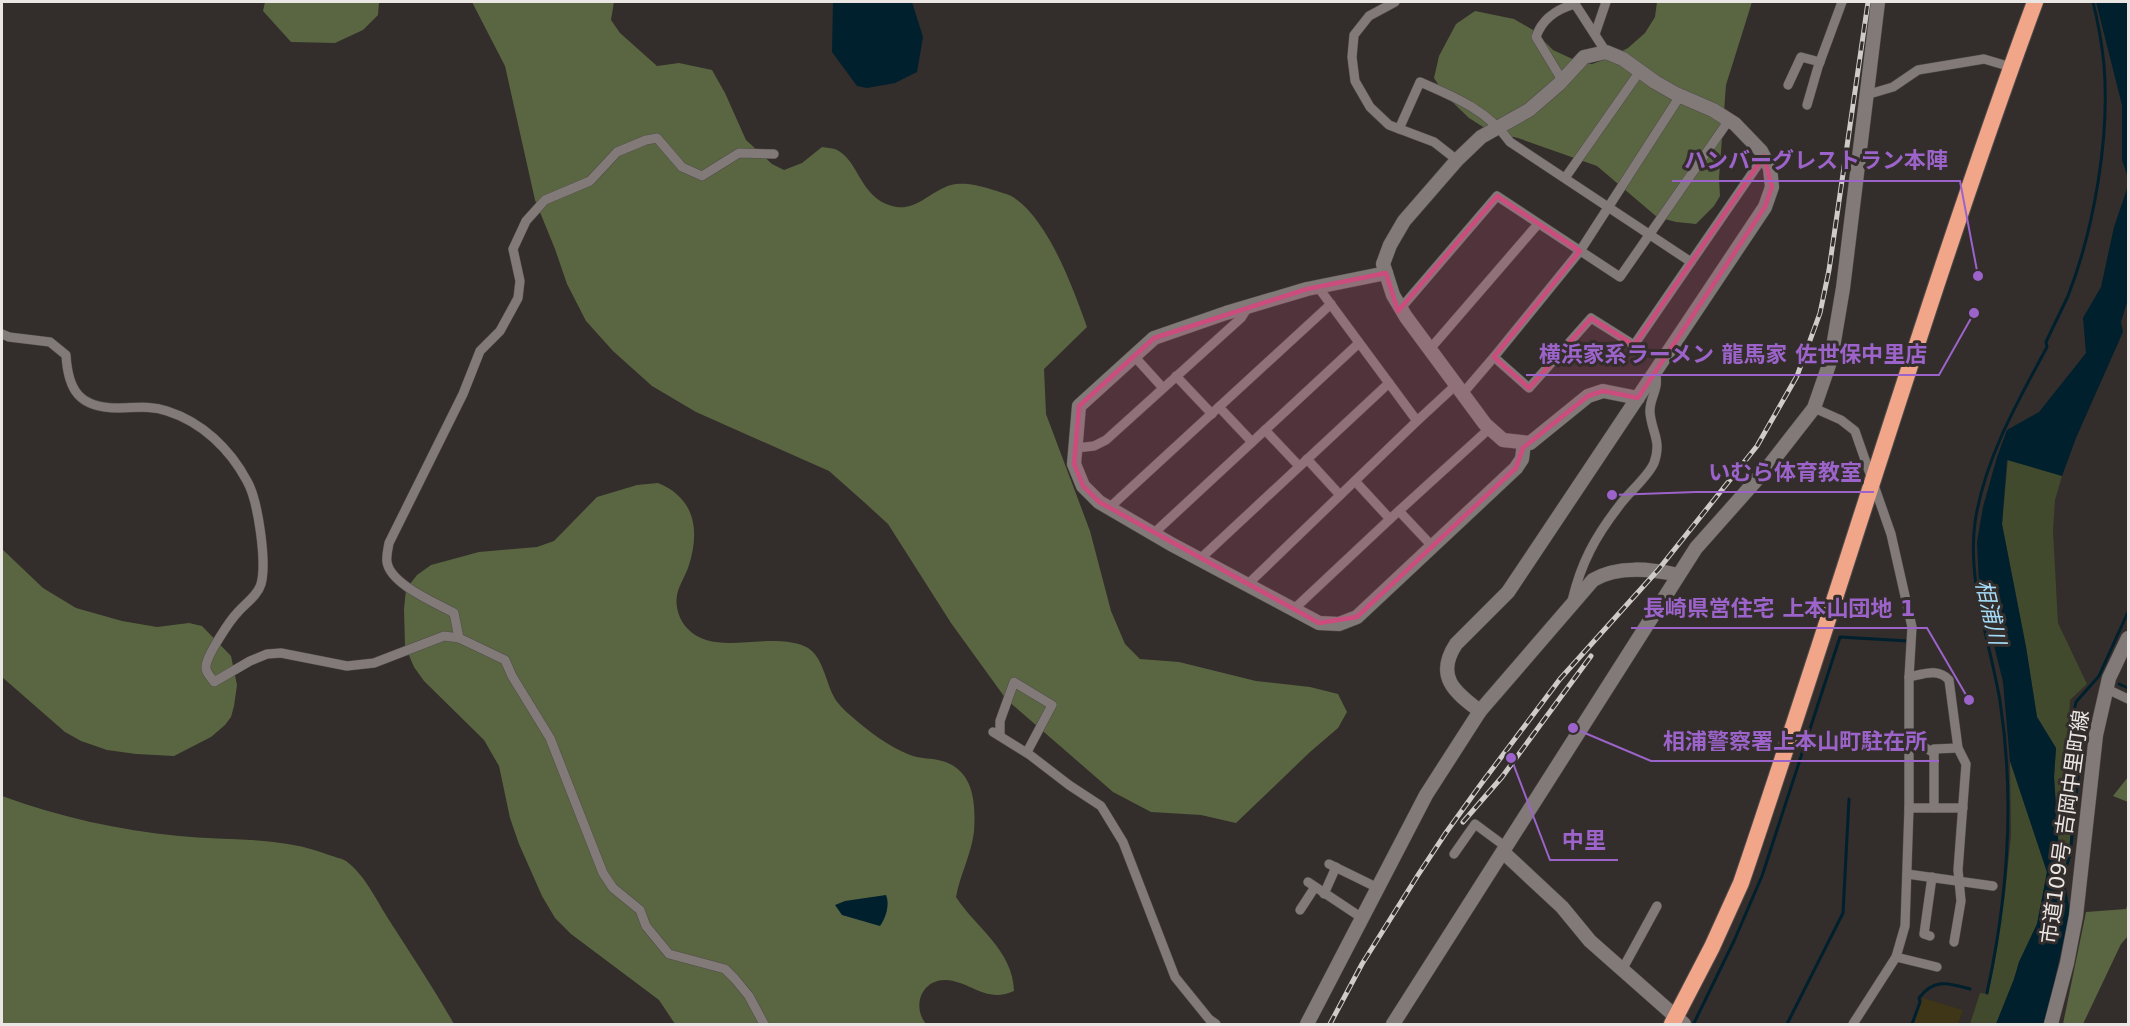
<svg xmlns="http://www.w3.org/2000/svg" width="2130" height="1026" font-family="'DejaVu Sans','Noto Sans JP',sans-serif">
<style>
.green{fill:#414a2c}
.forest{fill:#5a6641}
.sand{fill:#3e3616}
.water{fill:#00202e}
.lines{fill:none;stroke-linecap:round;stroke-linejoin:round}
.stream{stroke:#00202e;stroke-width:3}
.street-casing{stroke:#514c4a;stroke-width:10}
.secondary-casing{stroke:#514c4a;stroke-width:15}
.highway-casing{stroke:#514c4a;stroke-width:18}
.street{stroke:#817a78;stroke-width:9}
.secondary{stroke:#817a78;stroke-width:14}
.highway{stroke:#f1a68a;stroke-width:16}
.rail-casing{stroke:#cfcbc9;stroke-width:5}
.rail{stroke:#332d2b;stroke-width:3;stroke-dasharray:9;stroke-linecap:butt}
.marked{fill:#cc4c7d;fill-opacity:0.2;stroke:#cc4c7d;stroke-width:4.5;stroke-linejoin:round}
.labels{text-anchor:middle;stroke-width:6;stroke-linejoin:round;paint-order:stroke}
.street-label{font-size:21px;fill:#eae6e4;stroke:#332d2b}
.water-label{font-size:22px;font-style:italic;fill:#a3dbf7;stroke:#332d2b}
.leader{fill:none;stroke:#9c64ca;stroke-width:2}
.callout-dot{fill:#9c64ca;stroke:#332d2b;stroke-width:2}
.callout-label{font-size:22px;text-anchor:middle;font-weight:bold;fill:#9c64ca;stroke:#332d2b;stroke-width:6;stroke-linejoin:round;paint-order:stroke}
</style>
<rect width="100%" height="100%" fill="#332d2b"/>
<g class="green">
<path d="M2008,459L2062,476L2055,500L2053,531L2058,623L2087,684L2070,700L2069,721L2078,747L2069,855L2063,873L2059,851L2054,777L2056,748L2037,717L2026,647L2002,524Z"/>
<path d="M2010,761L2047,872L2037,924L2019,962L2014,979L1996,1024H1970L1980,993L1988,994L1994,965L2005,893L2011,836Z"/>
</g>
<g class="forest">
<path d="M265,2H379L378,15L363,30L335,43L291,42L263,11Z"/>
<path d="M472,2H614L611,20L620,33L657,66L679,63L712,70L725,93L746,140L772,164L784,170L802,163L822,147C826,148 832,148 835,149C859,159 859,197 892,206C915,213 930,191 951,185C961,182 977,185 987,188C995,191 1006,193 1013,197C1049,221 1073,288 1087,327L1044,369L1046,414L1090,531L1111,611L1125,644L1140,659L1179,662L1256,681L1310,687L1338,694L1347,712L1338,728L1310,752L1236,823L1201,815L1151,812L1113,792L1006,699L951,623L888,524L864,502L829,471L696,412L652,386L613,351L586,321L567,284L555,249L535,200L505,66Z"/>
<path d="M1657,2H1752L1726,85L1719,178L1720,196L1714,206L1696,224L1676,222L1657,217L1597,166L1518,138L1491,132L1469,118L1445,95L1434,78L1439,56L1456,24L1475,11L1514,19L1533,30L1553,50L1579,62L1592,64L1606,59L1628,48L1645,33L1655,17Z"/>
<path d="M658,483C695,498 700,530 689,565C686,575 679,585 677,595C675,607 679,619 687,628C714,658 766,631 804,646C822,653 825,679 833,695C836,702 844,710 850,715C867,730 889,747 910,755C920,759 932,758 942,761C974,770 976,803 974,832C971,855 960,875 956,897C976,928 1013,950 1014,991C986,1004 971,981 945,980C921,980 912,1007 926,1024H675L659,1000L571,934L555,918L542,896L519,844L510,818L499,766L484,740L424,681L414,667L405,646L404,609L406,589L417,575L431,565L479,552L537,547L554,541L597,497L637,485Z"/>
<path d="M2,549L43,588L76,608L122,621L157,627L189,623L202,626L231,656L237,685L234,706L231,717L225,725L211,737L174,756L136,754L107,750L81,741L65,732L2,677Z"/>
<path d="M2128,777V802L2113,796Z"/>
<path d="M2,796C59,817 119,830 179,836C229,841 281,836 329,855C334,857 341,858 346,861C365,875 377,901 389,920C411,954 434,989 454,1024H2Z"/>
<path d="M2128,903V936L2121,944L2083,1024H2063L2086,912L2126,909Z"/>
</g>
<path class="sand" d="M1923,998L1963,1010L1958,1024H1914Z"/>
<g class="water">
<path d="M833,2H912L923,37L917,72L895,83L867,88L857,86L832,52Z"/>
<path d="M2096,2H2128V178L2122,160V105Z"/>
<path d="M2128,186V299L2121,322L2123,332L2076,438L2062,476L2007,460L2002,524L2026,647L2037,717L2056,748L2054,777L2059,851L2070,911L2045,1024H1996L2014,979L2019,962L2037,924L2047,872L2010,761L2003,682L1979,584L1977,542L1983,507L1997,457L2007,430L2039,412L2086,353L2083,318L2101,287L2114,227Z"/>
<path d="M886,895C890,904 886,918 880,926L842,915L835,905L845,901Z"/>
</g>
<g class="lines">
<g class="stream">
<path d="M2119,684L2128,688"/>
<path d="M2063,877L2070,855L2080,756V746L2073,715L2076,702L2099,676L2128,612"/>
<path d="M1987,993C2008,897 2015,799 2000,701C1990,642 1967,583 1975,522C1985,458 2017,403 2047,347L2046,342C2053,327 2061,311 2068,296C2094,229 2110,137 2104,65C2102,44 2098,22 2093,2"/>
<path d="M1694,1023L1734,941L1762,876L1840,637L1908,641"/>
<path d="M1787,1024L1843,913L1849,799"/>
<path d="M1912,1024L1920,1002L1919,998C1934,978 1949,983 1970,989"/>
</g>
<defs>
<g id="street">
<path d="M1395,2L1369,16L1354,35L1352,57L1355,81L1370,107L1389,125L1434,142L1457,160"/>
<path d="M1595,34L1606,2"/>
<path d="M1562,80L1536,37C1542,19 1557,9 1575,4L1606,52"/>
<path d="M1788,85L1801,57L1820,62"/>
<path d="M1866,95L1893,87L1918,70L1984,59L2011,67"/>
<path d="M1680,96L1580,251L1494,357L1529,388L1591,318L1634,345L1691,262"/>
<path d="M1807,105L1818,67L1842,2"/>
<path d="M1399,129L1420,82C1455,97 1487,110 1510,142L1691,262L1764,156"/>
<path d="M1565,178L1640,71"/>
<path d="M1401,308L1497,196L1620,277L1729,120"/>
<path d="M2,334L9,337L50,342L66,355C68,390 79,408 118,408C135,408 150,405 167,411C202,422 230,449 247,481C258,500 267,562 261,584C258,595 246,603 238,612C230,620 207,655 206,666C205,672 211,677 214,682L250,661L267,654L281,653L347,666L374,663L444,636L459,638L505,660L512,676L550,738L603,873L613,888L640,910L646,926L669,954L725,969L735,979L749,996L764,1024"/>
<path d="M1430,349L1538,224"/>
<path d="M1134,356L1163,388"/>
<path d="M1176,376L1212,414"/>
<path d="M1464,392L1494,357"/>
<path d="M1219,407L1252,442"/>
<path d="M1814,408L1841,420L1855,431L1891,534L1912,627L1909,677V808L1905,926L1896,957L1853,1024"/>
<path d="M1417,421L1457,384"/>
<path d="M1265,430L1299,466"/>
<path d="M1076,448L1094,446L1106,440L1241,318L1248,307"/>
<path d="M1307,459L1340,495"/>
<path d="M1355,481L1390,519L1490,428"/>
<path d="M1109,508L1331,304"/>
<path d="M1399,511L1432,546"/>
<path d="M1153,534L1359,343"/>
<path d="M1200,559L1389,383"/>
<path d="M1247,585L1417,421L1318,287"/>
<path d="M1572,601C1581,563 1595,537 1619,506C1628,493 1648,477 1654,463C1662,441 1652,433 1650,413C1649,403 1654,396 1656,386C1657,382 1656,377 1656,372"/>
<path d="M1293,610L1390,519"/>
<path d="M459,638L454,613C436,603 390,584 387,562C386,556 388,549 389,543L463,394L480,351L500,331L518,298L520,281L513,249L526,221L545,200L590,181L617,152L646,140L657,138L682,167L702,176L739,153L774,154"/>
<path d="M1909,677C1924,674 1938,668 1949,680L1958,748L1966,764L1958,870L1961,901L1954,942"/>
<path d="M2107,689L2128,699"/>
<path d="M993,732L1030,755L1069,785L1101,806L1123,842L1175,977L1209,1019L1216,1024"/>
<path d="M1000,735V721L1014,682L1052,705L1027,752"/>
<path d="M1909,738L1934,753"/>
<path d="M1909,808H1963"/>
<path d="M1934,808V749L1958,748"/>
<path d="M1454,854L1475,824L1506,847"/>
<path d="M1329,864L1378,888"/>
<path d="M1907,874L1993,886"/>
<path d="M1308,882L1362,918"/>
<path d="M1324,894L1336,867"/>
<path d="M1300,910L1315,887"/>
<path d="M1930,936L1924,934L1932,877"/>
<path d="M1896,957L1937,967"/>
<path d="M1622,970L1657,906"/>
</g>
<g id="secondary">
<path d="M1386,273L1307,289L1226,313L1154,338L1079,406L1074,464L1083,486L1099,502L1171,544L1319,623L1339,624L1357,617L1516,468L1522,459L1524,443"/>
<path d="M1480,711C1454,692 1435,676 1456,644L1508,592L1765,207L1772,187L1770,168L1761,151L1735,124L1713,110L1676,94L1655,82L1623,59L1606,52L1584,57L1559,84L1529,110L1481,137L1457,160L1404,221L1390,245L1383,264L1393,295L1406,317L1485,424L1503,440L1530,443L1588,396L1603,391L1638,398"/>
<path d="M1503,852L1562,907L1590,941L1684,1024"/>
<path d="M1307,1024L1426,795L1480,711L1593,580C1618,565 1651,569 1678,575"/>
<path d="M1393,1024L1696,548L1768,467L1814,408L1831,359L1843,288L1878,2"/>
<path d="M2051,1024L2067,963L2076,916L2096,735L2109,678L2128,638"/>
</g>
<path id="highway" d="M1672,1024L1712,947L1741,883C1841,590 1928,292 2035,2"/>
</defs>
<use href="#street" class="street-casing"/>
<use href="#secondary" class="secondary-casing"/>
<use href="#highway" class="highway-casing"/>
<use href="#street" class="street"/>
<use href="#secondary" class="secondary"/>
<use href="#highway" class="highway"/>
<defs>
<g id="rail">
<path d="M1463,822L1502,777L1591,656"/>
<path d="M1330,1024L1362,964L1418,875L1445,834L1481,784L1560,679L1658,570L1757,446L1797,376L1820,313L1829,270L1868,2"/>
</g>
</defs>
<use href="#rail" class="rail-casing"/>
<use href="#rail" class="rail"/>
</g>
<path class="marked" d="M1764,156L1772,187L1765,207L1638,398L1603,391L1588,396L1523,448L1516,468L1357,617L1319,623L1099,502L1083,486L1074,464L1079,406L1154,338L1307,289L1386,273L1398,311L1497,196L1580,251L1494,357L1529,388L1591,318L1634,345Z"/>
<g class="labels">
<g class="street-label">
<text transform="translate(2065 827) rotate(-82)" y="7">市道109号 吉岡中里町線</text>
</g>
<g class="water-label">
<text transform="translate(1991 612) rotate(77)" y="8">相浦川</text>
</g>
</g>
<path class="leader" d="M1978 276L1960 181H1672M1974 313L1939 375H1526M1612 495L1696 492H1874M1969 700L1927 628H1631M1573 728L1651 761H1939M1511 758L1550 860H1618"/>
<g class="callout-dot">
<circle cx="1978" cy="276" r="6"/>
<circle cx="1974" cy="313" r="6"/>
<circle cx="1612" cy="495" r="6"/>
<circle cx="1969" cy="700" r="6"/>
<circle cx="1573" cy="728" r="6"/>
<circle cx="1511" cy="758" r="6"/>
</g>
<g class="callout-label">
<text x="1816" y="168">ハンバーグレストラン本陣</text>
<text x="1733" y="362">横浜家系ラーメン 龍馬家 佐世保中里店</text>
<text x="1785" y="480">いむら体育教室</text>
<text x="1779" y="616">長崎県営住宅 上本山団地 1</text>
<text x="1795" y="749">相浦警察署上本山町駐在所</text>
<text x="1584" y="848">中里</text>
</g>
<rect width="2130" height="1026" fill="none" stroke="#eae6e4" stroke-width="6"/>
</svg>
